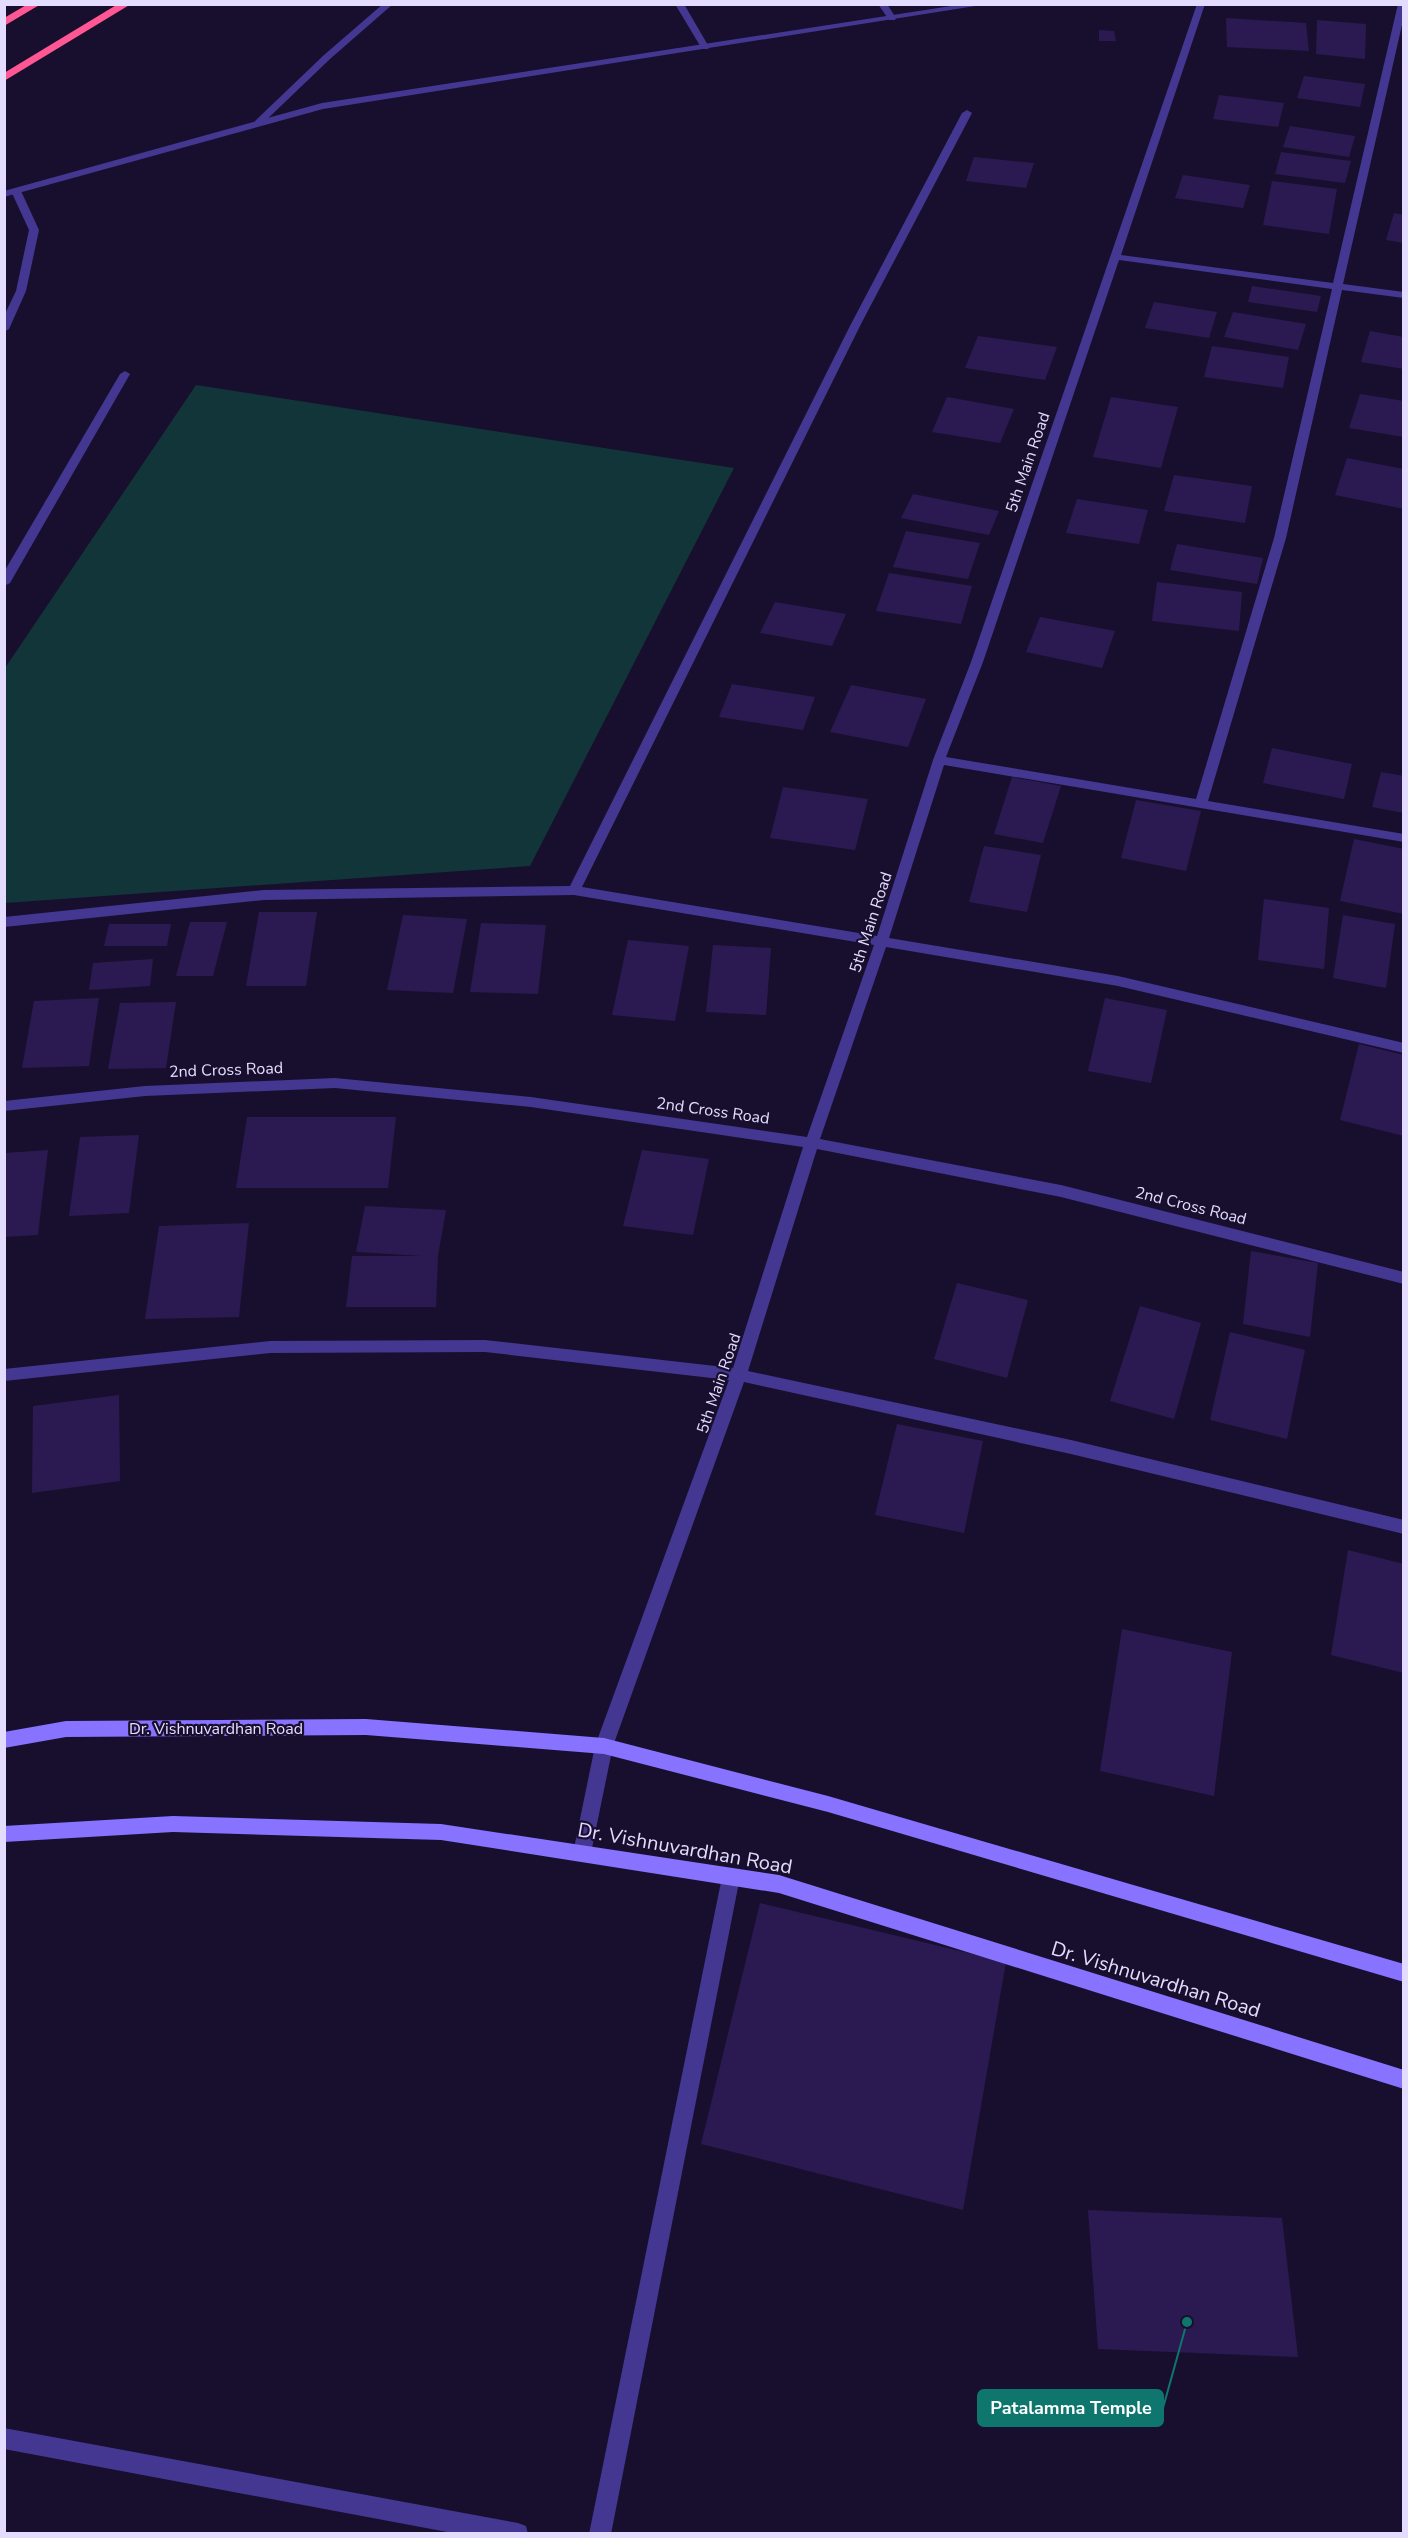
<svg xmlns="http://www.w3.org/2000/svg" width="1408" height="2538" font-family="'Nunito Sans',sans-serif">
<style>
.green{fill:#123539}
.building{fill:#2b1a51}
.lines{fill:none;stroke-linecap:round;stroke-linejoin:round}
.minor{fill:#443791;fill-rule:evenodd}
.tertiary{fill:#443791;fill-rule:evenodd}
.secondary{fill:#8773ff;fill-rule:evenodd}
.motorway{fill:#ff5794;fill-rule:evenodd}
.labels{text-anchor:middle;stroke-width:4.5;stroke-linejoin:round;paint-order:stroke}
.street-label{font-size:16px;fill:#e4dcff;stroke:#180f2e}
.near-street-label{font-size:20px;fill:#e4dcff;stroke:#180f2e}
.leader{fill:none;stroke:#0f766e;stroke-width:2}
.callout-dot{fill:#0f766e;stroke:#180f2e;stroke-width:2}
.callout{fill:#0f766e;stroke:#0f766e;stroke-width:2}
.callout-label{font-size:18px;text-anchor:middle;font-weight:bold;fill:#fff}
</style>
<rect width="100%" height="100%" fill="#180f2e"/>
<path class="green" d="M196,385L734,468L530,866L5,903V668Z"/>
<g class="building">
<path d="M1226,18L1306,23L1309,51L1227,47Z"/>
<path d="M1317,20L1366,24L1365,59L1316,54Z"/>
<path d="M1099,30L1114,31L1116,41H1099Z"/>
<path d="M1304,76L1365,84L1360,107L1297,98Z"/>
<path d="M1219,95L1284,103L1278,127L1213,119Z"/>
<path d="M1290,126L1355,136L1349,157L1283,147Z"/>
<path d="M1281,152L1351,161L1345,183L1275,174Z"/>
<path d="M974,157L1034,163L1026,188L966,181Z"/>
<path d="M1183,175L1250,185L1243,208L1175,198Z"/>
<path d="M1272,181L1337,189L1329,234L1263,225Z"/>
<path d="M1394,213L1404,215V243L1386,240Z"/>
<path d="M1252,286L1321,296L1317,312L1248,302Z"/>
<path d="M1154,302L1217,312L1209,338L1145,328Z"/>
<path d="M1233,312L1306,324L1298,350L1224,337Z"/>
<path d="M1370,331L1404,337V369L1361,362Z"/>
<path d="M978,336L1057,347L1045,380L965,368Z"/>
<path d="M1212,346L1289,357L1283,388L1204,377Z"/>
<path d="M1360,394L1404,401V437L1349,428Z"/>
<path d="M947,397L1014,409L1000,443L932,432Z"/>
<path d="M1111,397L1178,407L1161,468L1093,457Z"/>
<path d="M1347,458L1404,469V509L1335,495Z"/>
<path d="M1174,475L1252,486L1245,523L1164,511Z"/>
<path d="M913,494L999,511L989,535L901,518Z"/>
<path d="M1077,499L1148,510L1139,544L1066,533Z"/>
<path d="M906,531L980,543L968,579L893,567Z"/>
<path d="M1177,544L1263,558L1257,584L1170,570Z"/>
<path d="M889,573L972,586L961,624L876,611Z"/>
<path d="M1157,582L1242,592L1239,631L1152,621Z"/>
<path d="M775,602L846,614L832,646L760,633Z"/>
<path d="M1040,617L1115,631L1102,668L1026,652Z"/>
<path d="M732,684L815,697L803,730L719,717Z"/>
<path d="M851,685L926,699L908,747L830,732Z"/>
<path d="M1272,748L1352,764L1344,799L1263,783Z"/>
<path d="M1381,772L1404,776V813L1372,807Z"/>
<path d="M1012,777L1061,786L1043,843L994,834Z"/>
<path d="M783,787L868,799L855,850L770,838Z"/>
<path d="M1136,800L1201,811L1186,871L1121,858Z"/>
<path d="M1354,839L1404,849V914L1340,901Z"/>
<path d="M984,846L1041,855L1027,912L969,902Z"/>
<path d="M1264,899L1329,908L1324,969L1258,960Z"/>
<path d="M259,912H317L306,986H246Z"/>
<path d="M403,915L467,919L453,993L387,990Z"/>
<path d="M1343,915L1395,924L1386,988L1333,978Z"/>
<path d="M190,922H227L213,976H176Z"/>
<path d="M481,923L546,925L538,994L470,992Z"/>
<path d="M109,924H171L167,946H104Z"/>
<path d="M628,940L689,946L675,1021L612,1015Z"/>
<path d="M713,945L771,948L766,1015L706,1012Z"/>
<path d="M153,959L150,986L89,990L93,963Z"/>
<path d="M99,998L89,1066L22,1068L34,1001Z"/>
<path d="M1105,998L1167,1010L1151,1083L1088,1071Z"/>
<path d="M176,1002L166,1068L108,1069L120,1003Z"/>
<path d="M1359,1044L1404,1055V1136L1340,1120Z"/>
<path d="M247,1117H396L388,1188H236Z"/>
<path d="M139,1135L129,1213L69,1216L80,1137Z"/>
<path d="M48,1150L38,1235L5,1237V1153Z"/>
<path d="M642,1150L709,1159L693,1235L623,1226Z"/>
<path d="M365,1206L446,1210L438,1256L436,1307H346L352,1256H422L356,1252Z"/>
<path d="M249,1223L239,1317L145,1319L159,1226Z"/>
<path d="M1251,1251L1318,1263L1310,1337L1243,1324Z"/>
<path d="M957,1283L1028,1300L1007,1378L934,1359Z"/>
<path d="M1140,1306L1201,1323L1174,1419L1110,1401Z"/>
<path d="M1230,1332L1305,1350L1287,1439L1210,1420Z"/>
<path d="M119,1395L120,1481L32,1493L33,1406Z"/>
<path d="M897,1424L983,1441L964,1533L875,1515Z"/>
<path d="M1348,1550L1404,1564V1673L1331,1655Z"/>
<path d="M1122,1629L1232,1652L1214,1796L1100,1771Z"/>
<path d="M760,1903L1006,1962L963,2210L701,2144Z"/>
<path d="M1088,2210L1282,2218L1298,2357L1098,2349Z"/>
</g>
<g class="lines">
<g class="minor">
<path d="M383,4H393L330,59L261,125H255V121L324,55Z"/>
<path d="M675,4H684L709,47L708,49H702Z"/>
<path d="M878,4H887L896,18L895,20H889Z"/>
<path d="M1197,4H1205L1121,255L1333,283L1398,4H1404V16L1343,284L1404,292V298L1342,290L1286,538L1208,801L1404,834V842L944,765L889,938L1118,976L1404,1043V1053L1118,986L886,947L820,1139L1061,1185L1404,1272V1284L1061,1197L817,1149L748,1371L1071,1440L1404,1520V1534L1071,1454L744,1382L613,1746L591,1853L588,1859L582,1861L576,1859L573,1853L595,1746L729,1380L485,1352L270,1353L4,1381V1369L270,1341L485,1340L733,1368L803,1147L531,1107L335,1088L145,1096L4,1111V1101L145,1086L335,1078L531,1097L807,1137L874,945L574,895L264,900L4,927V917L264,890L570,886L851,324L962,113L967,110L972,113L861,324L582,887L877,936L933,760L971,662ZM1119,260L1332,289L1274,538L1196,799L946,757L983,662Z"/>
<path d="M16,188L21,191L39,230L26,291L9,329L4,332V316L16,291L29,230L11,191Z"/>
<path d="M125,371L130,374L10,583L4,586V572L120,374Z"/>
<path d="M731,1868L737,1871L740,1877L611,2534H589L722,1877L725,1871Z"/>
<path d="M4,2428L518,2523L526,2526L528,2534H458L4,2449Z"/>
</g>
<path class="tertiary" d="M964,4H988L323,109L4,197V191L322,103Z"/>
<g class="secondary">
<path d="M366,1719L604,1738L828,1796L1404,1964V1982L828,1812L604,1754L366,1735L66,1737L4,1748V1732L66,1721Z"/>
<path d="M173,1816L441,1824L779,1875L1404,2070V2089L779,1893L441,1840L173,1832L4,1842V1826Z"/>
</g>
<g class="motorway">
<path d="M28,4H41L4,26V18Z"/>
<path d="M118,4H131L4,81V73Z"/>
</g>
</g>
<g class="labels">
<g class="street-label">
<text transform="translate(1027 462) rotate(-71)" y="6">5th Main Road</text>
<text transform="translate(870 922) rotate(-72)" y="6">5th Main Road</text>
<text transform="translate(226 1069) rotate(-2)" y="6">2nd Cross Road</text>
<text transform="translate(713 1110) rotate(8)" y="6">2nd Cross Road</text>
<text transform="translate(1191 1205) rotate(14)" y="6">2nd Cross Road</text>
<text transform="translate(718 1383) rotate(-71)" y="6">5th Main Road</text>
<text x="216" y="1734">Dr. Vishnuvardhan Road</text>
</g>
<g class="near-street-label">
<text transform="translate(685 1848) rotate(10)" y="7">Dr. Vishnuvardhan Road</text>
<text transform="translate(1156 1979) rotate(17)" y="7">Dr. Vishnuvardhan Road</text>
</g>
</g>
<path class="leader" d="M1187 2322L1163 2408"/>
<circle class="callout-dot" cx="1187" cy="2322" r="6"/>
<rect class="callout" x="978" y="2390" width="185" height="36" rx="6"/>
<g class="callout-label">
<text x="1071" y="2414">Patalamma Temple</text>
</g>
<rect width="1408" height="2538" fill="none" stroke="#e4dcff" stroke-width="12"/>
</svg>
